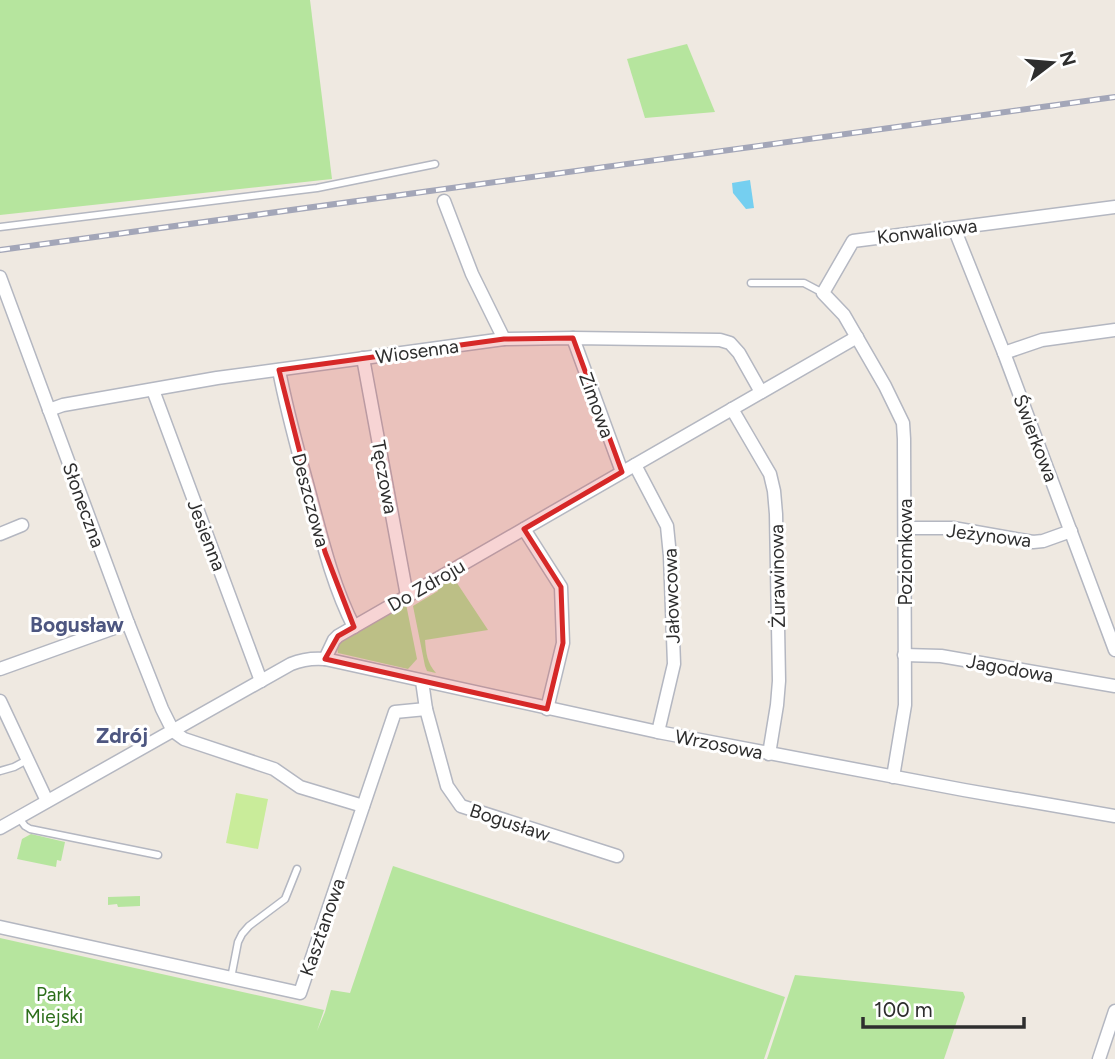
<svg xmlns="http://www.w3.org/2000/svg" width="1115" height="1059" font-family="Figtree,sans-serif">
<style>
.green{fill:#b6e59e}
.pitch{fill:#c9ec9a}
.water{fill:#75cff0}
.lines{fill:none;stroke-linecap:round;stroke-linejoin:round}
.service-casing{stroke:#b4b7c1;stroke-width:9}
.minor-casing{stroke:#b4b7c1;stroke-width:15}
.service{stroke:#fff;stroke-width:6}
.minor{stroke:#fff;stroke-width:12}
.rail-casing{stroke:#a3a6b8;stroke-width:6}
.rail{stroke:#fff;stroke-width:3.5;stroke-dasharray:10;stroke-linecap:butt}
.marked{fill:#d62828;fill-opacity:0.2;stroke:#d62828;stroke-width:5;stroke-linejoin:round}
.labels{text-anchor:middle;stroke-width:6;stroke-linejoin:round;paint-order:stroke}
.street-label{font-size:19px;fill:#2e2e2e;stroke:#fff}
.park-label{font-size:19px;fill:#2c6e1b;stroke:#fff}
.neighbourhood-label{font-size:21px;font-weight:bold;fill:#4d5680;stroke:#fff}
</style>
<rect width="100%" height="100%" fill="#efe9e1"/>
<g class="green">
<path d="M0,0H310L332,179L0,215Z"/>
<path d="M687,44L715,112L645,118L627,59Z"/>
<path d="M453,577L488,630L425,640C426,653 427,663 436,673L427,671L425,666L413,606L438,591L436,587Z"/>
<path d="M406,604L417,659L408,669L338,653L337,648L342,641Z"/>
<path d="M31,834L65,842L61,861L57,860L56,867L17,859L22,839Z"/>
<path d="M393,866L785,997L764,1059H0V938L324,1010L317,1031L325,1012L331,990L350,993Z"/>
<path d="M140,896V906L118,907L117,904L108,905V897Z"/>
<path d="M795,975L963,992L965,997L944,1059H767Z"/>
</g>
<path class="pitch" d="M236,793L268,799L258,849L226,843Z"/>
<path class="water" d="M750,180L754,208L746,209L733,193L732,183Z"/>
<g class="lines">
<defs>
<g id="service">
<path d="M0,227L317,188L435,164"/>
<path d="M751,283H804L823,293"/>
<path d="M0,771L14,767L27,760"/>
<path d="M19,818L25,826L30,829L158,855"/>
<path d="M231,978L238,942L242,934L249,926L285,899L297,869"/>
</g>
<g id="minor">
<path d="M444,201L472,274L504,339"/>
<path d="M954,228L1004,353L1115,650"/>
<path d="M0,277L128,623L162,709L173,731L184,739L274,769L300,787L363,806"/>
<path d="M573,338L622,472"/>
<path d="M1004,353L1042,340L1115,330"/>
<path d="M363,358L407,596"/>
<path d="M279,370C287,413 299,454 310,495C322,540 333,586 354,627"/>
<path d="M153,390L261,681"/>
<path d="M732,409L770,474L774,491L776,514L779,681L777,705L769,754"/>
<path d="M49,410L63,405L217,378L504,339L573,338L720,340L730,343L739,353L761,392"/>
<path d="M635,465L667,526L670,556L674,664L658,732"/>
<path d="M905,528H953L1033,542L1043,541L1071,531"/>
<path d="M524,529L561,587L563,643L547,709"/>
<path d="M0,534L22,525"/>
<path d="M904,655L941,656L1115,686"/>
<path d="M325,659L334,640L338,636L857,337"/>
<path d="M0,669L128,623"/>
<path d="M422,681L426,709L447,786L461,806L617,856"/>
<path d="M0,701L47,801"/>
<path d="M893,777L905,705L904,439L903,423L885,386L844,315L823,293L853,241L1115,207"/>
<path d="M0,828L291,664C303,659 312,658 325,659L658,732L964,790L1115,816"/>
<path d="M0,927L300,993L395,712L426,709"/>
<path d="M1099,1059L1115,1011"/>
</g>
</defs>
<use href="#service" class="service-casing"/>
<use href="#minor" class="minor-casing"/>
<use href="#service" class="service"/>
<use href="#minor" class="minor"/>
<defs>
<path id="rail" d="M0,250L1115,97"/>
</defs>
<use href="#rail" class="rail-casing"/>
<use href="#rail" class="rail"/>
</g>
<path class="marked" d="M573,338L622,472L524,529L561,587L563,643L547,709L325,659L338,636L354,627L325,552L279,370L504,339Z"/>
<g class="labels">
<g class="street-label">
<text transform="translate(927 231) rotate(-7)" y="7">Konwaliowa</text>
<text transform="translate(417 351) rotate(-8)" y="7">Wiosenna</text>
<text transform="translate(597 405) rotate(70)" y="7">Zimowa</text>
<text transform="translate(1036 438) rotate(69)" y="7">Świerkowa</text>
<text transform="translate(385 477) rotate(80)" y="7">Tęczowa</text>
<text transform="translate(311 500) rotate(75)" y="7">Deszczowa</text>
<text transform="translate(84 505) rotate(70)" y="7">Słoneczna</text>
<text transform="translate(207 535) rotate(69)" y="7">Jesienna</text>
<text transform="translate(989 535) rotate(7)" y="7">Jeżynowa</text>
<text transform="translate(905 552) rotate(-90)" y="7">Poziomkowa</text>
<text transform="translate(777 576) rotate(-91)" y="7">Żurawinowa</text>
<text transform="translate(426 585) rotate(-30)" y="7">Do Zdroju</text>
<text transform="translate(671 596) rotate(-92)" y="7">Jałowcowa</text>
<text transform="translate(1010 668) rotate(10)" y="7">Jagodowa</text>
<text transform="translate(719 744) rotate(11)" y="7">Wrzosowa</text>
<text transform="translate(510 822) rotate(18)" y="7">Bogusław</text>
<text transform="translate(322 927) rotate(-71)" y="7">Kasztanowa</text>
</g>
<g class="park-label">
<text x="54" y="1001">Park<tspan x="54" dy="22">Miejski</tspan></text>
</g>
<g class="neighbourhood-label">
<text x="77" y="632">Bogusław</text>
<text x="122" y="743">Zdrój</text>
</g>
</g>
<g transform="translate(1052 63) rotate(74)" stroke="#ffffff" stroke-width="5" paint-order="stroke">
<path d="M0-5L12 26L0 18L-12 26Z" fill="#2e2e2e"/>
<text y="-10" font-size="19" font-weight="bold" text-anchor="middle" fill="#2e2e2e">N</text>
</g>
<path d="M863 1017v10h161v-10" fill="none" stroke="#2e2e2e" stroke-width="3.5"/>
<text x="874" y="1017" font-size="21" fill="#2e2e2e" stroke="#ffffff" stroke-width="5" paint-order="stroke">100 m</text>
</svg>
